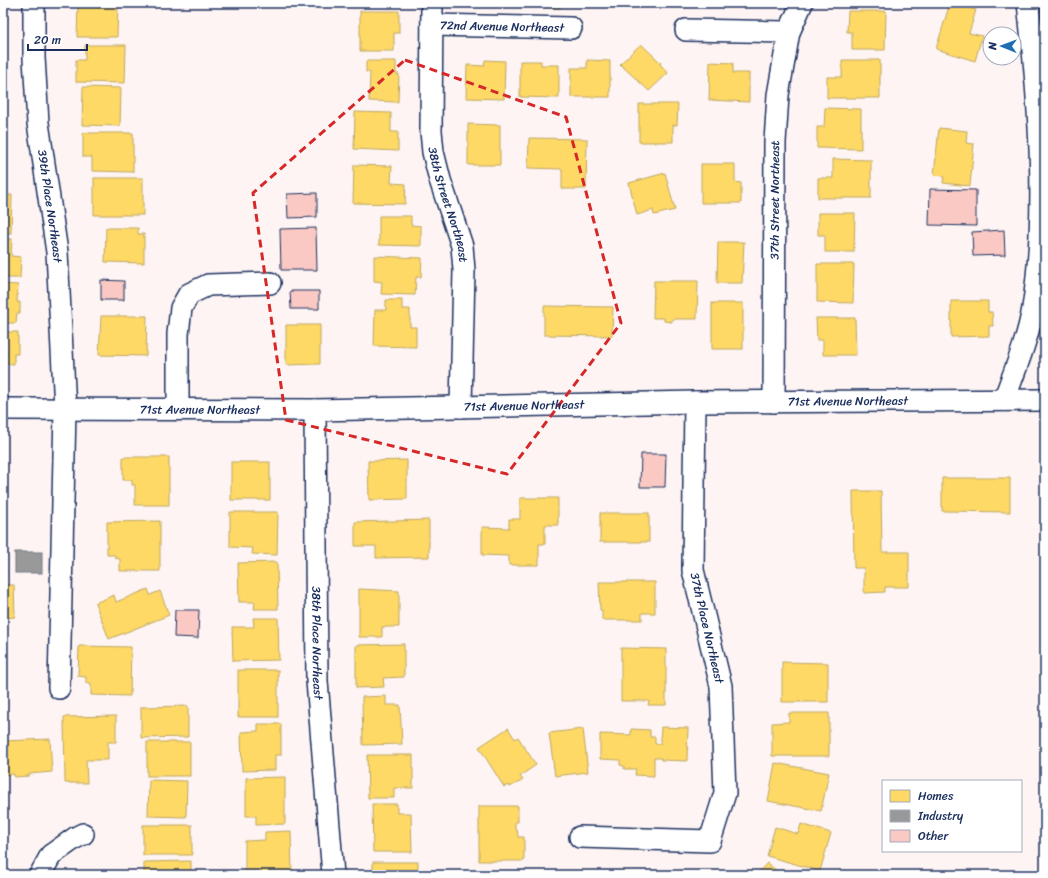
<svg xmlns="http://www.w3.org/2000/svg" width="1048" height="878" font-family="Sriracha,sans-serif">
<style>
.homes{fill:#ffd966;stroke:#bba664}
.industry{fill:#999;stroke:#737987}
.building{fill:#fac9c3;stroke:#1b2f5e}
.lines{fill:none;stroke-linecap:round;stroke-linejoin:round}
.minor-casing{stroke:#1b2f5e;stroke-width:24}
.minor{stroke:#fff;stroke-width:21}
.marked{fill:none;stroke:#d62828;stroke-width:3;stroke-dasharray:8 5;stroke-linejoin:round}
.labels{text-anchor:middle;stroke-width:4;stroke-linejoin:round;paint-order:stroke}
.street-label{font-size:12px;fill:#1b2f5e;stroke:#fff}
</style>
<rect width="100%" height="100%" fill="#fef4f3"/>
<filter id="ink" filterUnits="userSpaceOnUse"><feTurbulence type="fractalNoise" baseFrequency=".025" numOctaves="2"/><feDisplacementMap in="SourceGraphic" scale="8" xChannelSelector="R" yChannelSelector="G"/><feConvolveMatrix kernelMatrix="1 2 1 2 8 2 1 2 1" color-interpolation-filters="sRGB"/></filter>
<g filter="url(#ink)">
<g class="homes">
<path d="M78,3H118L117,37H77Z"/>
<path d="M541,3H560V8L541,7Z"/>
<rect x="633" y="3" width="21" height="4"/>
<path d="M686,3H706V5L686,4Z"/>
<path d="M855,3H891V6L855,5Z"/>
<path d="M950,3L976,10L969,33L982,36L975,61L936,49Z"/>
<path d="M360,11H399V33H394V51H360Z"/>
<path d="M848,11H886L885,50H852V32H847Z"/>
<path d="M641,44L661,63L660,64L668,73L649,91L620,64Z"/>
<path d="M85,45H126L125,83L76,82V60H85Z"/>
<path d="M485,60L505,61L504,99L466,98L467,65L484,66Z"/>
<path d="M587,60L610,61V97H571V68H587Z"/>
<path d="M842,60H880V98H827V77H842Z"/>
<path d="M366,61H396V74H399L398,102L369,101L370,72H366Z"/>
<path d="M520,61H541V65H559V98L520,97Z"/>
<path d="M710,62L733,63V73H749V102L709,100Z"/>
<path d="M83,87L121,88L120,126L82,125Z"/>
<path d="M639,104H678L677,125H673V142H639Z"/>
<path d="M825,108L861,109V149L817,148V127H824Z"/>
<path d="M355,112L391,113V132H398V151L354,149Z"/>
<path d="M468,124L500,125V165H468Z"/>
<path d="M939,128L967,131L966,143L974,144L970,186L943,183L944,176L934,175Z"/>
<path d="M83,133H133V172L92,171V157H83Z"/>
<path d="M529,138L587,139L586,189H562V169L528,168Z"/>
<path d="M833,159L871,160V198H818V178H833Z"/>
<path d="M701,164H735V182L741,183V203H701Z"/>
<path d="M354,165L392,166L391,183L406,184L405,204L353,203Z"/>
<rect x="3" y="168" width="3" height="10"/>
<path d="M665,173L675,210L654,215L653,210L637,215L629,183Z"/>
<rect x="94" y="178" width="49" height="37"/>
<path d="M3,195H12L11,233H3Z"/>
<path d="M818,213H855L854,252H825V235H818Z"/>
<path d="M379,216H411V225L421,226V246L379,245Z"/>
<path d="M106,228H138V234H144V263L105,262Z"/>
<path d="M3,239H12L11,256L21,257L20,278H3Z"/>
<path d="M718,242H744L742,283H717Z"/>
<path d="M374,256L422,258L421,277H416L415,295L381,294L382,282L374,281Z"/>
<path d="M817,264H854L853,303L817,302Z"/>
<path d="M654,281H698L697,319H672V322L664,321V318H653Z"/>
<path d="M3,284L18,285L17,302H20V313H17L16,323H3Z"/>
<path d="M386,300H402V309H410V327H416V347L374,346L375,310H386Z"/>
<path d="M951,301H988V312H992L993,326H989V336L951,337Z"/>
<rect x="712" y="303" width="31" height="46"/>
<path d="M544,306L613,307L612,336L544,335Z"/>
<path d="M101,316H147L146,356L99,355Z"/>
<path d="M816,318H855L856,355H823V340H817Z"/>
<path d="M286,325H320V364L286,365Z"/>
<path d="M3,332H18V354H14V364H3Z"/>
<path d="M123,457H169V505H135V485H132V480H123Z"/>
<path d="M407,460V499L369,500L368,461Z"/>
<rect x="231" y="462" width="39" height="38"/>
<path d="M942,478H1010V512L942,511Z"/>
<path d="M853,491H881L882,552H909V587H885V592L864,593V568H854Z"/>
<path d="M520,498H558V525H545V544H539V565H509V556L482,555V527L509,528V519H520Z"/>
<path d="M230,512H278L277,555L252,554L253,548L230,547Z"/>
<rect x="600" y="513" width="49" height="29"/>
<path d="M429,520V557L376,558V546H355V522Z"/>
<path d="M160,521V571H120V559L115,558V555H107V522Z"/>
<path d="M277,562L278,609H254L255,602H239L238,563Z"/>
<path d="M599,582H655V613H642V620H602V610H600Z"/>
<path d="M3,585H14L15,617L3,618Z"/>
<path d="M148,589L150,595L160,591L169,615L109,639L95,603L114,595L116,602Z"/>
<path d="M359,589L399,591V627H382V637H359Z"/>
<path d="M253,618H278L279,660L233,661L232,627H254Z"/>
<path d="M404,644V677L383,678L384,687L356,688V645Z"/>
<path d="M79,646L131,647L130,696L91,695V683H86V677L78,676Z"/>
<path d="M621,648L666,649V705H648L649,701H621Z"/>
<path d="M782,662L828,663V702H782Z"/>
<rect x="238" y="670" width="40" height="47"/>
<path d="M386,696V705H400L402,744L363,745L362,697Z"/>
<path d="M188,706V737L141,738V707Z"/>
<path d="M789,713H829V756H772V723L789,722Z"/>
<path d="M116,716V742H108V760H86L87,783H65L64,717Z"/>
<path d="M258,724H281V755H275V770L242,771L241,732L258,731Z"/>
<path d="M661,727L688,728L687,761L661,760V758H654V776L635,775L636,769H624V766L620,765V760L600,759V734L631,735V729L650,730V737H655V744H660Z"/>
<path d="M508,728L515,739L518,737L536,765L520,776L523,780L510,787L508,785L504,787L479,747Z"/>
<path d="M583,729L588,772L555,776L549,733Z"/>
<path d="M50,739L52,772L29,774V776L14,777V774L3,775V741Z"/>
<rect x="147" y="742" width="43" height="34"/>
<path d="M367,755H413V788H394V798H368Z"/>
<path d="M775,763L829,773L821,811L768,801Z"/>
<path d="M285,777V824L256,825V816H246V778Z"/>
<path d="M149,780L187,781L186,817L148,816Z"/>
<path d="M372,804H397V813H411L412,852H373Z"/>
<path d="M479,806H518V822H515V829H517L518,837H524V861H479Z"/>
<path d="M801,824L831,833L820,871L767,856L775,827L798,834Z"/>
<rect x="143" y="825" width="49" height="30"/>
<path d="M291,831L292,874L245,875V841L265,840V832Z"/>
<path d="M191,861V875H144V862Z"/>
<rect x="373" y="862" width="45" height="13"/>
<path d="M767,863L782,875H756Z"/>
</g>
<rect class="industry" x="15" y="552" width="27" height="21"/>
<g class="building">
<path d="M930,189L976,190V226L929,225Z"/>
<path d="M317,193V217L288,218L287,194Z"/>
<path d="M316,228L317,270H281L280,229Z"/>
<path d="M1004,230L1005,255L973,256L972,232Z"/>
<path d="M101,280L124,281V300H101Z"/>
<path d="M290,291H319V309H291Z"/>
<path d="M641,454H666L665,487H640Z"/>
<path d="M175,610H199L198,638L174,637Z"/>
</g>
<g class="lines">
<defs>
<g id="minor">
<path id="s1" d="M34,3V58L38,123L57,252L65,409L59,688"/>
<path id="s2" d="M432,3L431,131L433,152L440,180L462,246L464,270L461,407"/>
<path id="s3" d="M432,25L571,28"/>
<path d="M686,30L789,32"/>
<path d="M1004,400C1015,370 1028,339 1033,308C1048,212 1039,99 1028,3"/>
<path id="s4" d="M774,402L775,142L778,95L789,32L802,3"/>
<path id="s5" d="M3,409L315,410L695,402L1045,400"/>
<path d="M178,409V334L181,308L189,294L208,285L270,283"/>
<path id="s6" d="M315,410L317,681L333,875"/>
<path d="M580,837L710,841L725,793L721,686L693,570L695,402"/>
<path d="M40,875L51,855L75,838L83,834"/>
</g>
</defs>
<use href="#minor" class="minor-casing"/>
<use href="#minor" class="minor"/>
</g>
</g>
<path class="marked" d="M405,60L566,117L621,323L507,474L286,420L253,193Z"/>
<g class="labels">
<g class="street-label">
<text dy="4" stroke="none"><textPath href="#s3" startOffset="70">72nd Avenue Northeast</textPath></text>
<text dy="4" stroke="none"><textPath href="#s4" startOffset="202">37th Street Northeast</textPath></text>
<text dy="4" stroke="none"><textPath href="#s2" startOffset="204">38th Street Northeast</textPath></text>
<text dy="4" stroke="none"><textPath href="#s1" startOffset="204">39th Place Northeast</textPath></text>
<text dy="4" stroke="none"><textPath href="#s5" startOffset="845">71st Avenue Northeast</textPath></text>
<text dy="4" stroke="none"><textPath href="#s5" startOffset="521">71st Avenue Northeast</textPath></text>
<text dy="4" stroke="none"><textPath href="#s5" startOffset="197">71st Avenue Northeast</textPath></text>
<text transform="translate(707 628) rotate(77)" y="4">37th Place Northeast</text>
<text dy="4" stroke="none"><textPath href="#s6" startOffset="233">38th Place Northeast</textPath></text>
</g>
</g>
<rect width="1048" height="878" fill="none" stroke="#fff" stroke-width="16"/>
<rect x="8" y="8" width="1032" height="862" fill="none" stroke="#1b2f5e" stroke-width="1.5" filter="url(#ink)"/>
<rect x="882" y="780" width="140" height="72" fill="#ffffff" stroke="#a4acbf"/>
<rect x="890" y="790" width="20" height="12" fill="#ffd966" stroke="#a4acbf"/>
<text x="918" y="800" font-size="12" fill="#1b2f5e">Homes</text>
<rect x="890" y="810" width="20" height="12" fill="#999999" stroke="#a4acbf"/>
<text x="918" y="820" font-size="12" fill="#1b2f5e">Industry</text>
<rect x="890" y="830" width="20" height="12" fill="#fac9c3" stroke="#a4acbf"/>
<text x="918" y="840" font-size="12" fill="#1b2f5e">Other</text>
<g transform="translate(1002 46) rotate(271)"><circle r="19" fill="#ffffff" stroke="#a4acbf"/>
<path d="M0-3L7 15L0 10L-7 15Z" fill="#1f6fb2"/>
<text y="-6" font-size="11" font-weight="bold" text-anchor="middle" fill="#1b2f5e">N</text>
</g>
<path d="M28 44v6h59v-6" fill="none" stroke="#1b2f5e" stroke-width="2"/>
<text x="34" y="44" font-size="12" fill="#1b2f5e" stroke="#ffffff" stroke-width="3" paint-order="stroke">20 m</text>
</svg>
